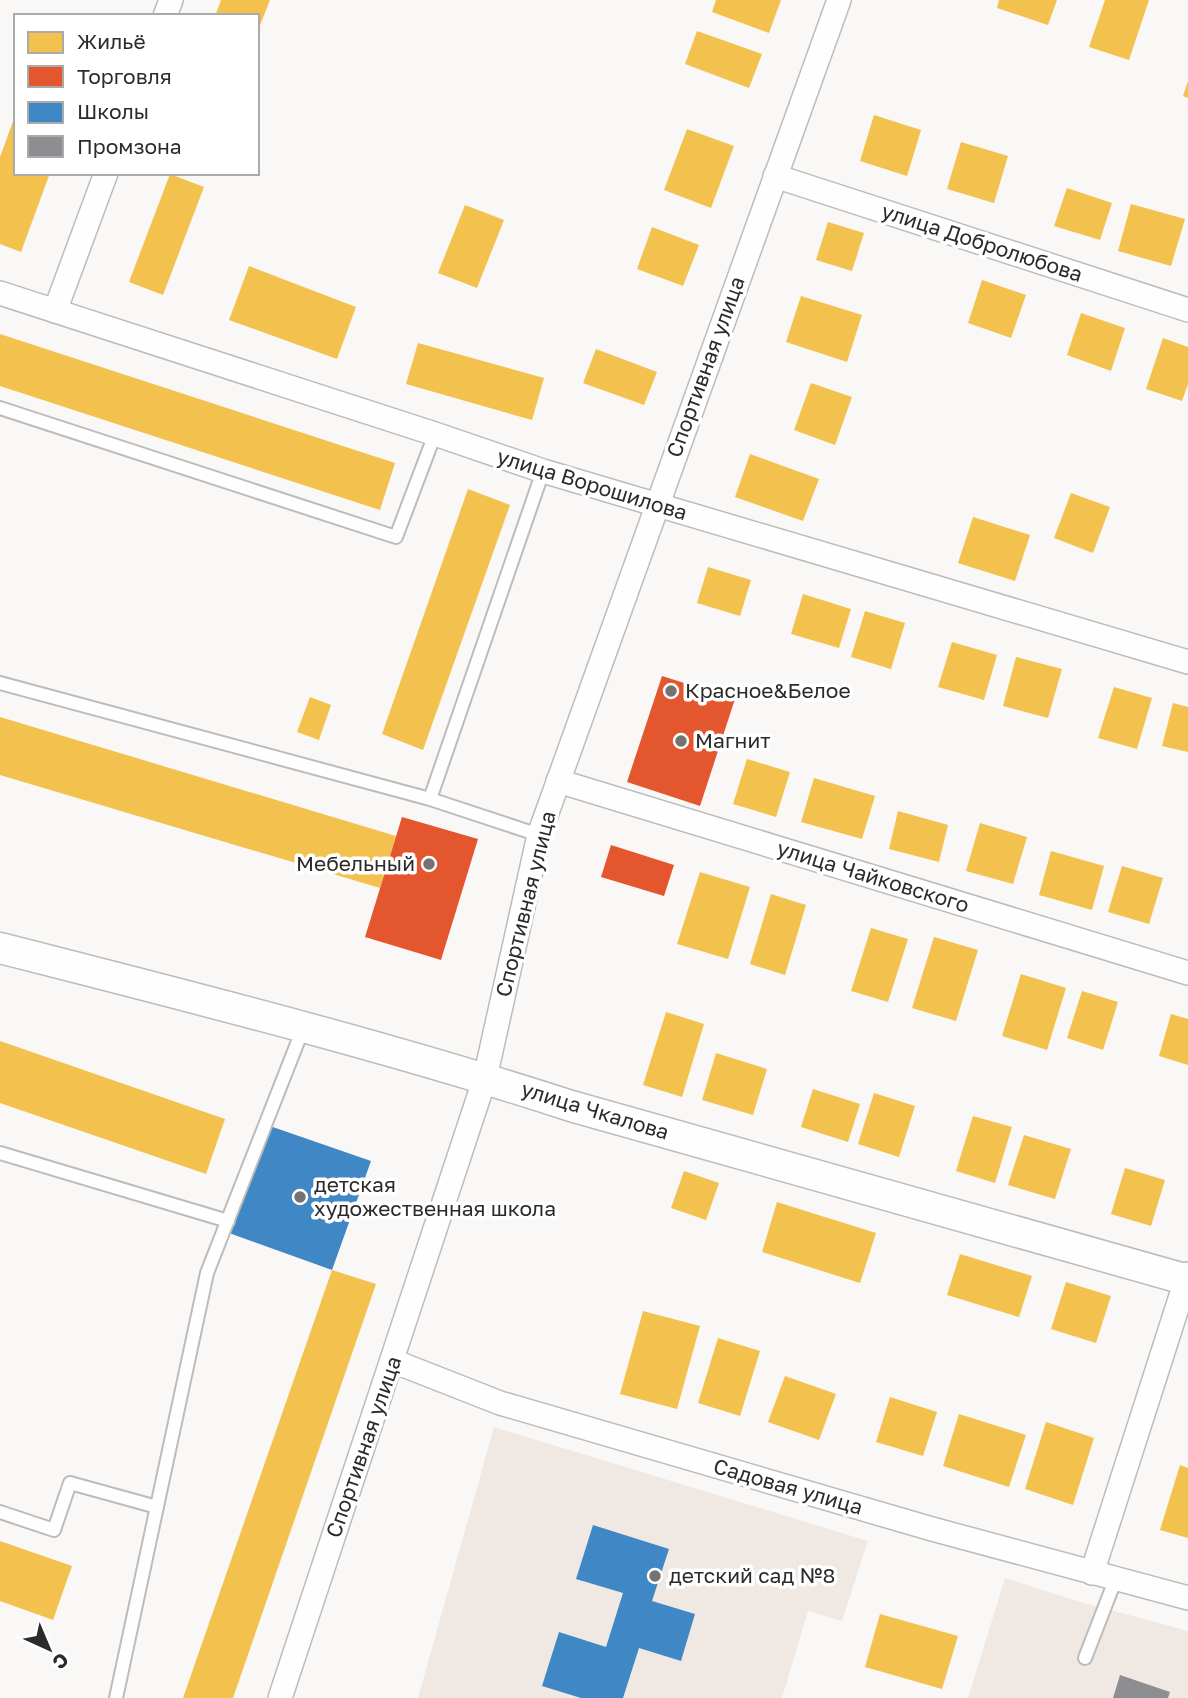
<svg xmlns="http://www.w3.org/2000/svg" width="1188" height="1698" font-family="'Golos Text',sans-serif">
<style>
.built{fill:#f0e8e3}
.homes{fill:#f2c14e}
.shops{fill:#e4572e}
.schools{fill:#3f88c5}
.industry{fill:#8d8d92}
.lines{fill:none;stroke-linecap:round;stroke-linejoin:round}
.service-casing{stroke:#bebcba;stroke-width:16}
.minor-casing{stroke:#bebcba;stroke-width:26}
.tertiary-casing{stroke:#bebcba;stroke-width:33}
.service{stroke:#fefefe;stroke-width:12}
.minor{stroke:#fefefe;stroke-width:23}
.tertiary{stroke:#fefefe;stroke-width:30}
.poi-dot{fill:#747371;stroke:#fff;stroke-width:2.5}
.labels{text-anchor:middle;stroke-width:7;stroke-linejoin:round;paint-order:stroke}
.street-label{font-size:21px;fill:#2c2b2a;stroke:#fff}
.poi-label{font-size:21px;fill:#2c2b2a;stroke:#fff;text-anchor:start}
</style>
<rect width="100%" height="100%" fill="#faf8f6"/>
<g class="built">
<path d="M494,1427L868,1541L842,1621L808,1611L782,1698H418Z"/>
<path d="M1005,1578L1077,1601L1188,1631V1698H968Z"/>
</g>
<g class="homes">
<path d="M221,0H270L257,33V16H215Z"/>
<path d="M716,0H781L769,33L712,12Z"/>
<path d="M999,0H1057L1048,25L997,8Z"/>
<path d="M1105,0H1149L1129,60L1089,47Z"/>
<path d="M697,31L762,54L749,88L685,64Z"/>
<path d="M1188,81V98L1183,96Z"/>
<path d="M874,115L921,130L907,176L860,161Z"/>
<path d="M15,116L16,173H50L21,252L0,244V157Z"/>
<path d="M687,129L734,146L711,208L664,190Z"/>
<path d="M961,142L1008,156L994,203L947,189Z"/>
<path d="M170,174L204,187L163,295L129,282Z"/>
<path d="M1067,188L1112,203L1100,240L1054,226Z"/>
<path d="M1131,204L1185,219L1171,266L1118,251Z"/>
<path d="M465,205L504,220L477,288L438,273Z"/>
<path d="M828,222L864,233L852,271L816,260Z"/>
<path d="M652,227L699,245L683,286L637,269Z"/>
<path d="M249,266L356,307L337,359L229,320Z"/>
<path d="M982,280L1026,295L1011,338L968,323Z"/>
<path d="M801,296L862,315L847,362L786,342Z"/>
<path d="M1081,313L1125,328L1111,371L1067,355Z"/>
<path d="M0,334L395,463L380,510L0,386Z"/>
<path d="M1163,338L1188,347V384L1182,401L1146,389Z"/>
<path d="M418,343L544,378L532,420L406,384Z"/>
<path d="M596,349L657,372L644,405L583,383Z"/>
<path d="M811,383L852,397L835,445L794,430Z"/>
<path d="M750,454L819,479L803,521L735,497Z"/>
<path d="M468,489L510,505L423,750L382,734Z"/>
<path d="M1071,493L1110,507L1093,553L1054,538Z"/>
<path d="M973,517L1030,535L1015,581L958,563Z"/>
<path d="M708,567L751,580L740,616L697,603Z"/>
<path d="M803,594L851,609L839,648L791,634Z"/>
<path d="M865,611L905,623L891,669L851,657Z"/>
<path d="M952,642L997,655L984,700L938,687Z"/>
<path d="M1016,657L1062,669L1048,718L1003,706Z"/>
<path d="M1114,687L1152,698L1137,749L1098,738Z"/>
<path d="M310,697L331,705L319,740L297,732Z"/>
<path d="M1173,703L1188,707V752L1162,746Z"/>
<path d="M0,717L396,836L380,888L0,775Z"/>
<path d="M747,759L790,772L776,817L733,804Z"/>
<path d="M814,778L875,796L862,839L801,822Z"/>
<path d="M898,811L948,825L939,862L889,849Z"/>
<path d="M980,823L1027,837L1013,884L966,871Z"/>
<path d="M1051,851L1104,866L1092,910L1039,895Z"/>
<path d="M1122,866L1163,878L1149,924L1108,912Z"/>
<path d="M700,872L750,887L728,959L677,944Z"/>
<path d="M771,894L806,905L785,975L750,964Z"/>
<path d="M871,928L908,939L888,1002L851,991Z"/>
<path d="M934,937L978,950L956,1021L912,1008Z"/>
<path d="M1021,974L1066,988L1047,1050L1002,1036Z"/>
<path d="M1082,991L1118,1002L1103,1050L1067,1038Z"/>
<path d="M666,1012L704,1024L682,1097L643,1085Z"/>
<path d="M1171,1014L1188,1019V1065L1159,1056Z"/>
<path d="M0,1041L225,1119L206,1174L0,1103Z"/>
<path d="M716,1053L767,1069L753,1115L702,1100Z"/>
<path d="M813,1089L860,1104L848,1142L801,1127Z"/>
<path d="M874,1093L915,1106L899,1157L858,1144Z"/>
<path d="M973,1116L1012,1127L995,1183L956,1171Z"/>
<path d="M1024,1135L1071,1149L1055,1199L1008,1185Z"/>
<path d="M1125,1168L1165,1180L1151,1226L1111,1214Z"/>
<path d="M684,1171L719,1183L706,1220L671,1208Z"/>
<path d="M777,1202L876,1233L860,1283L762,1252Z"/>
<path d="M960,1254L1032,1276L1019,1317L947,1295Z"/>
<path d="M332,1270L376,1284L233,1698H183Z"/>
<path d="M1066,1282L1111,1296L1096,1343L1051,1329Z"/>
<path d="M643,1311L700,1326L677,1409L620,1394Z"/>
<path d="M718,1338L760,1351L740,1416L698,1403Z"/>
<path d="M785,1376L836,1394L819,1440L768,1422Z"/>
<path d="M890,1397L937,1412L923,1456L876,1442Z"/>
<path d="M959,1414L1026,1435L1009,1487L943,1466Z"/>
<path d="M1046,1422L1094,1438L1073,1505L1025,1489Z"/>
<path d="M1180,1465L1188,1468V1538L1160,1530Z"/>
<path d="M0,1541L72,1566L53,1620L0,1601Z"/>
<path d="M880,1614L958,1636L942,1689L865,1667Z"/>
</g>
<g class="shops">
<path d="M662,676L735,699L700,806L627,782Z"/>
<path d="M402,817L478,839L441,960L365,937Z"/>
<path d="M611,845L674,865L664,896L601,877Z"/>
</g>
<g class="schools">
<path d="M267,1125L371,1161L332,1270L229,1233Z"/>
<path d="M593,1525L669,1549L652,1601L695,1614L681,1661L639,1648L623,1698H581L542,1686L559,1632L606,1647L623,1593L576,1579Z"/>
</g>
<path class="industry" d="M1120,1675L1170,1692L1168,1698H1113Z"/>
<g class="lines">
<defs>
<g id="service">
<path d="M0,408L396,537L435,434"/>
<path d="M0,683L430,799L539,835"/>
<path d="M430,799L543,471"/>
<path d="M0,1153L228,1221"/>
<path d="M0,1512L54,1530L70,1483L157,1507"/>
<path d="M1085,1658L1116,1578"/>
<path d="M116,1698L207,1273L304,1026"/>
</g>
<g id="minor">
<path d="M165,16L171,0"/>
<path d="M775,176L1188,310"/>
<path d="M0,293L435,434L543,471L1188,662"/>
<path d="M55,311L106,173"/>
<path d="M558,781L1188,973"/>
<path d="M393,1361L500,1403L932,1529L1188,1598"/>
<path d="M1092,1573L1188,1274"/>
<path d="M280,1698L485,1078L539,835L839,0"/>
</g>
<path id="tertiary" d="M0,948C191,997 383,1045 571,1106L1188,1280"/>
</defs>
<use href="#service" class="service-casing"/>
<use href="#minor" class="minor-casing"/>
<use href="#tertiary" class="tertiary-casing"/>
<use href="#service" class="service"/>
<use href="#minor" class="minor"/>
<use href="#tertiary" class="tertiary"/>
</g>
<g class="poi-dot">
<circle cx="671" cy="691" r="7"/>
<circle cx="681" cy="741" r="7"/>
<circle cx="429" cy="864" r="7"/>
<circle cx="300" cy="1197" r="7"/>
<circle cx="655" cy="1576" r="7"/>
</g>
<g class="labels">
<g class="street-label">
<text transform="translate(982 243) rotate(18)" y="7">улица Добролюбова</text>
<text transform="translate(706 367) rotate(-70)" y="7">Спортивная улица</text>
<text transform="translate(592 485) rotate(17)" y="7">улица Ворошилова</text>
<text transform="translate(873 877) rotate(17)" y="7">улица Чайковского</text>
<text transform="translate(526 904) rotate(-76)" y="7">Спортивная улица</text>
<text transform="translate(595 1111) rotate(17)" y="7">улица Чкалова</text>
<text transform="translate(364 1447) rotate(-71)" y="7">Спортивная улица</text>
<text transform="translate(788 1487) rotate(16)" y="7">Садовая улица</text>
</g>
<g class="poi-label">
<text x="685" y="698">Красное&amp;Белое</text>
<text x="695" y="748">Магнит</text>
<text x="415" y="871" text-anchor="end">Мебельный</text>
<text x="314" y="1192">детская<tspan x="314" dy="24">художественная школа</tspan></text>
<text x="669" y="1583">детский сад №8</text>
</g>
</g>
<rect x="14" y="14" width="245" height="161" fill="#ffffff" stroke="#abaaaa" stroke-width="2"/>
<rect x="28" y="32" width="35" height="21" fill="#f2c14e" stroke="#abaaaa" stroke-width="2"/>
<text x="77" y="49" font-size="21" fill="#2c2b2a">Жильё</text>
<rect x="28" y="66" width="35" height="21" fill="#e4572e" stroke="#abaaaa" stroke-width="2"/>
<text x="77" y="84" font-size="21" fill="#2c2b2a">Торговля</text>
<rect x="28" y="102" width="35" height="21" fill="#3f88c5" stroke="#abaaaa" stroke-width="2"/>
<text x="77" y="119" font-size="21" fill="#2c2b2a">Школы</text>
<rect x="28" y="136" width="35" height="21" fill="#8d8d92" stroke="#abaaaa" stroke-width="2"/>
<text x="77" y="154" font-size="21" fill="#2c2b2a">Промзона</text>
<g transform="translate(49 1649) rotate(136)" stroke="#ffffff" stroke-width="5" paint-order="stroke">
<path d="M0-5L12 26L0 18L-12 26Z" fill="#2c2b2a"/>
<text y="-10" font-size="19" font-weight="bold" text-anchor="middle" fill="#2c2b2a">С</text>
</g>
</svg>
